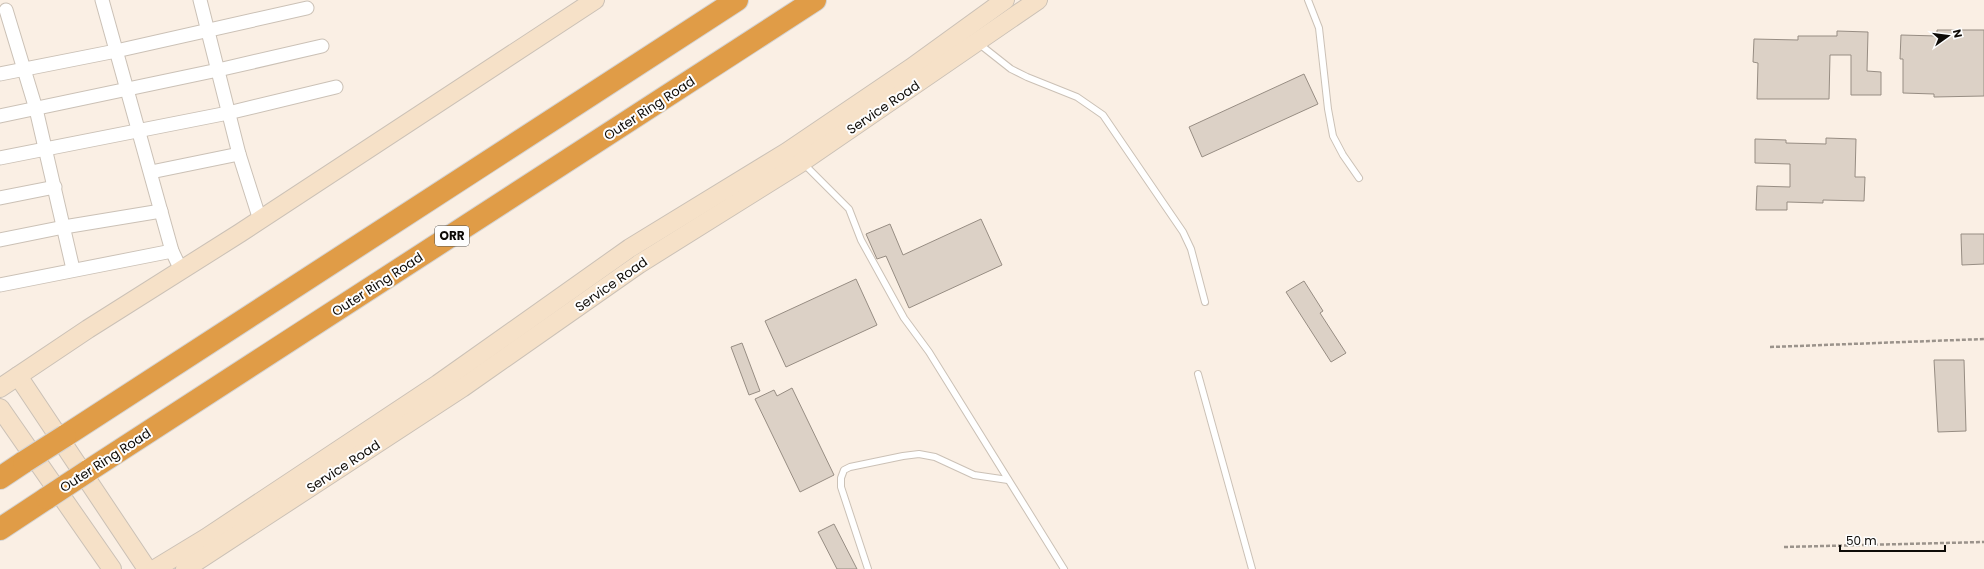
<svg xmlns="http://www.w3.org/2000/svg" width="1984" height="569" font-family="Poppins,sans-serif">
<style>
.building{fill:#dcd1c6;stroke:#978d83}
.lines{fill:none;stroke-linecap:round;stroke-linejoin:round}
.service-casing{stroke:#cbc1b6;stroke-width:8}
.minor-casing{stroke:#cbc1b6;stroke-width:15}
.secondary-casing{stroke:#cbc1b6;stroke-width:20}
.motorway-casing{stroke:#d4d3d2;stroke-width:24}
.path{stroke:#9b938b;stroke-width:2.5;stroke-dasharray:4 2;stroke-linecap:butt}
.service{stroke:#fff;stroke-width:6}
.minor{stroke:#fff;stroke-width:13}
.secondary{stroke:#f6e1c8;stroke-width:18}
.motorway{stroke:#e09c47;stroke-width:22}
.motorway-bridge-casing{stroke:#d4d3d2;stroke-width:24;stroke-linecap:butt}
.motorway-bridge{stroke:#e09c47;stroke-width:22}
.labels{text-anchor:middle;stroke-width:4;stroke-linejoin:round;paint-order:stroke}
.shield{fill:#fefefe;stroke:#565451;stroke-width:1}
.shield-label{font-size:12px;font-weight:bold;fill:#0e0b07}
.street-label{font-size:13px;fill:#0e0b07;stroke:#fefefe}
</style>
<rect width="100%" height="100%" fill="#faefe4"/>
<g class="building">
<path d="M1937,30H1984V96L1934,97V94L1903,93V59H1900L1901,35L1937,36Z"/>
<path d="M1837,31L1868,32L1867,71L1881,72V95H1851V55H1830L1829,99H1757L1758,63L1753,62L1754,39L1798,40V36H1837Z"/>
<path d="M1304,74L1318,104L1202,157L1189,127Z"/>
<path d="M1826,138L1856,139L1855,177H1865L1864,201L1823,200V203L1787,202V210H1756L1757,186L1790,187V164L1755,163V139L1786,140V143L1826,144Z"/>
<path d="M981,219L1002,265L909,308L886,256L877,259L866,234L890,224L903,255Z"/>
<path d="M1961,234H1984V264L1962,265Z"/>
<path d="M856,279L877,325L786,367L765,321Z"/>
<path d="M1304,281L1323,311L1320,313L1346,353L1331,362L1286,292Z"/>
<path d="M742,343L760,391L749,395L731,347Z"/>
<path d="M1934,360H1964L1966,431L1938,432Z"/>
<path d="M792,388L834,475L800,492L755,399L774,390L777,396Z"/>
<path d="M834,524L857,569H837L818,532Z"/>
</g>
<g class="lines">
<defs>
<g id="service">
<path d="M1308,0L1319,28L1328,109L1333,136L1343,155L1359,178"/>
<path d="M978,43L1011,69L1027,77L1077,97L1103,115L1183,232L1191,249L1205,302"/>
<path d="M803,163L849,209L861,240L904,318L929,352L1064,569"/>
<path d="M1198,374L1252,569"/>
<path d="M868,569L841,487V478L844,470L850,467L903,456L919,454L935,457L974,475L1008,480"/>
</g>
<g id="minor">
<path d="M102,0L172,251L181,270"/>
<path d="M200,0L239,154L260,220"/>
<path d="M6,10L36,109L73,269"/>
<path d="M0,74L116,51L307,8"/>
<path d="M0,116L218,70L322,46"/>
<path d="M0,158L228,113L336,87"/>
<path d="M151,172L239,154"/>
<path d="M0,198L55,187"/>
<path d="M0,240L64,227L161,211"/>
<path d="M0,285L172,251"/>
</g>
<g id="secondary">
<path d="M18,376L147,569"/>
<path d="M0,388L88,329L240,233L595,0"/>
<path d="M0,408L112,569"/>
<path d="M155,569L206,538L438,384L630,248L787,152L911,68L1005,0"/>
<path d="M185,569L462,388L639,264L802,162L1038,0"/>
</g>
<g id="motorway">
<path d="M65,436L737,0"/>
<path d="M88,471L815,0"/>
<path d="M0,478L24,462"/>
<path d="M0,529L47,498"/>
</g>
</defs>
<use href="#service" class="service-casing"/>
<use href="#minor" class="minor-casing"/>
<use href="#secondary" class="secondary-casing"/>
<use href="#motorway" class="motorway-casing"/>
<g class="path">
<path d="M1770,347L1984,339"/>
<path d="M1784,547L1984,542"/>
</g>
<use href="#service" class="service"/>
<use href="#minor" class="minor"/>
<use href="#secondary" class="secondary"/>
<use href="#motorway" class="motorway"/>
<defs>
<g id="motorway-bridge">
<path d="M24,462L65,436"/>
<path d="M47,498L88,471"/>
</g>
</defs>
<use href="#motorway-bridge" class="motorway-bridge-casing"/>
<use href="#motorway-bridge" class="motorway-bridge"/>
</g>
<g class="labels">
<rect class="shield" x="435" y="226" width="34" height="20" rx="3"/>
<g class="shield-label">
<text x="452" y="240">ORR</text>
</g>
<g class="street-label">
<text transform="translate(883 107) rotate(-34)" y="5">Service Road</text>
<text transform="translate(649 108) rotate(-33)" y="5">Outer Ring Road</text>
<text transform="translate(377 284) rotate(-33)" y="5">Outer Ring Road</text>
<text transform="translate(611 284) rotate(-35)" y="5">Service Road</text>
<text transform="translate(105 460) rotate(-33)" y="5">Outer Ring Road</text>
<text transform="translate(343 466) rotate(-33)" y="5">Service Road</text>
</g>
</g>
<g transform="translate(1948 36) rotate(76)" stroke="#fefefe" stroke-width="3" paint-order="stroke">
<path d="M0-3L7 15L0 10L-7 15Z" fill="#0e0b07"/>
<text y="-6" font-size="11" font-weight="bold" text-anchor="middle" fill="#0e0b07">N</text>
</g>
<path d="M1840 545v6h105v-6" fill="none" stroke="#0e0b07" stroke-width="2"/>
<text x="1846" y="545" font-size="12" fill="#0e0b07" stroke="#fefefe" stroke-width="3" paint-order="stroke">50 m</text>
</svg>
